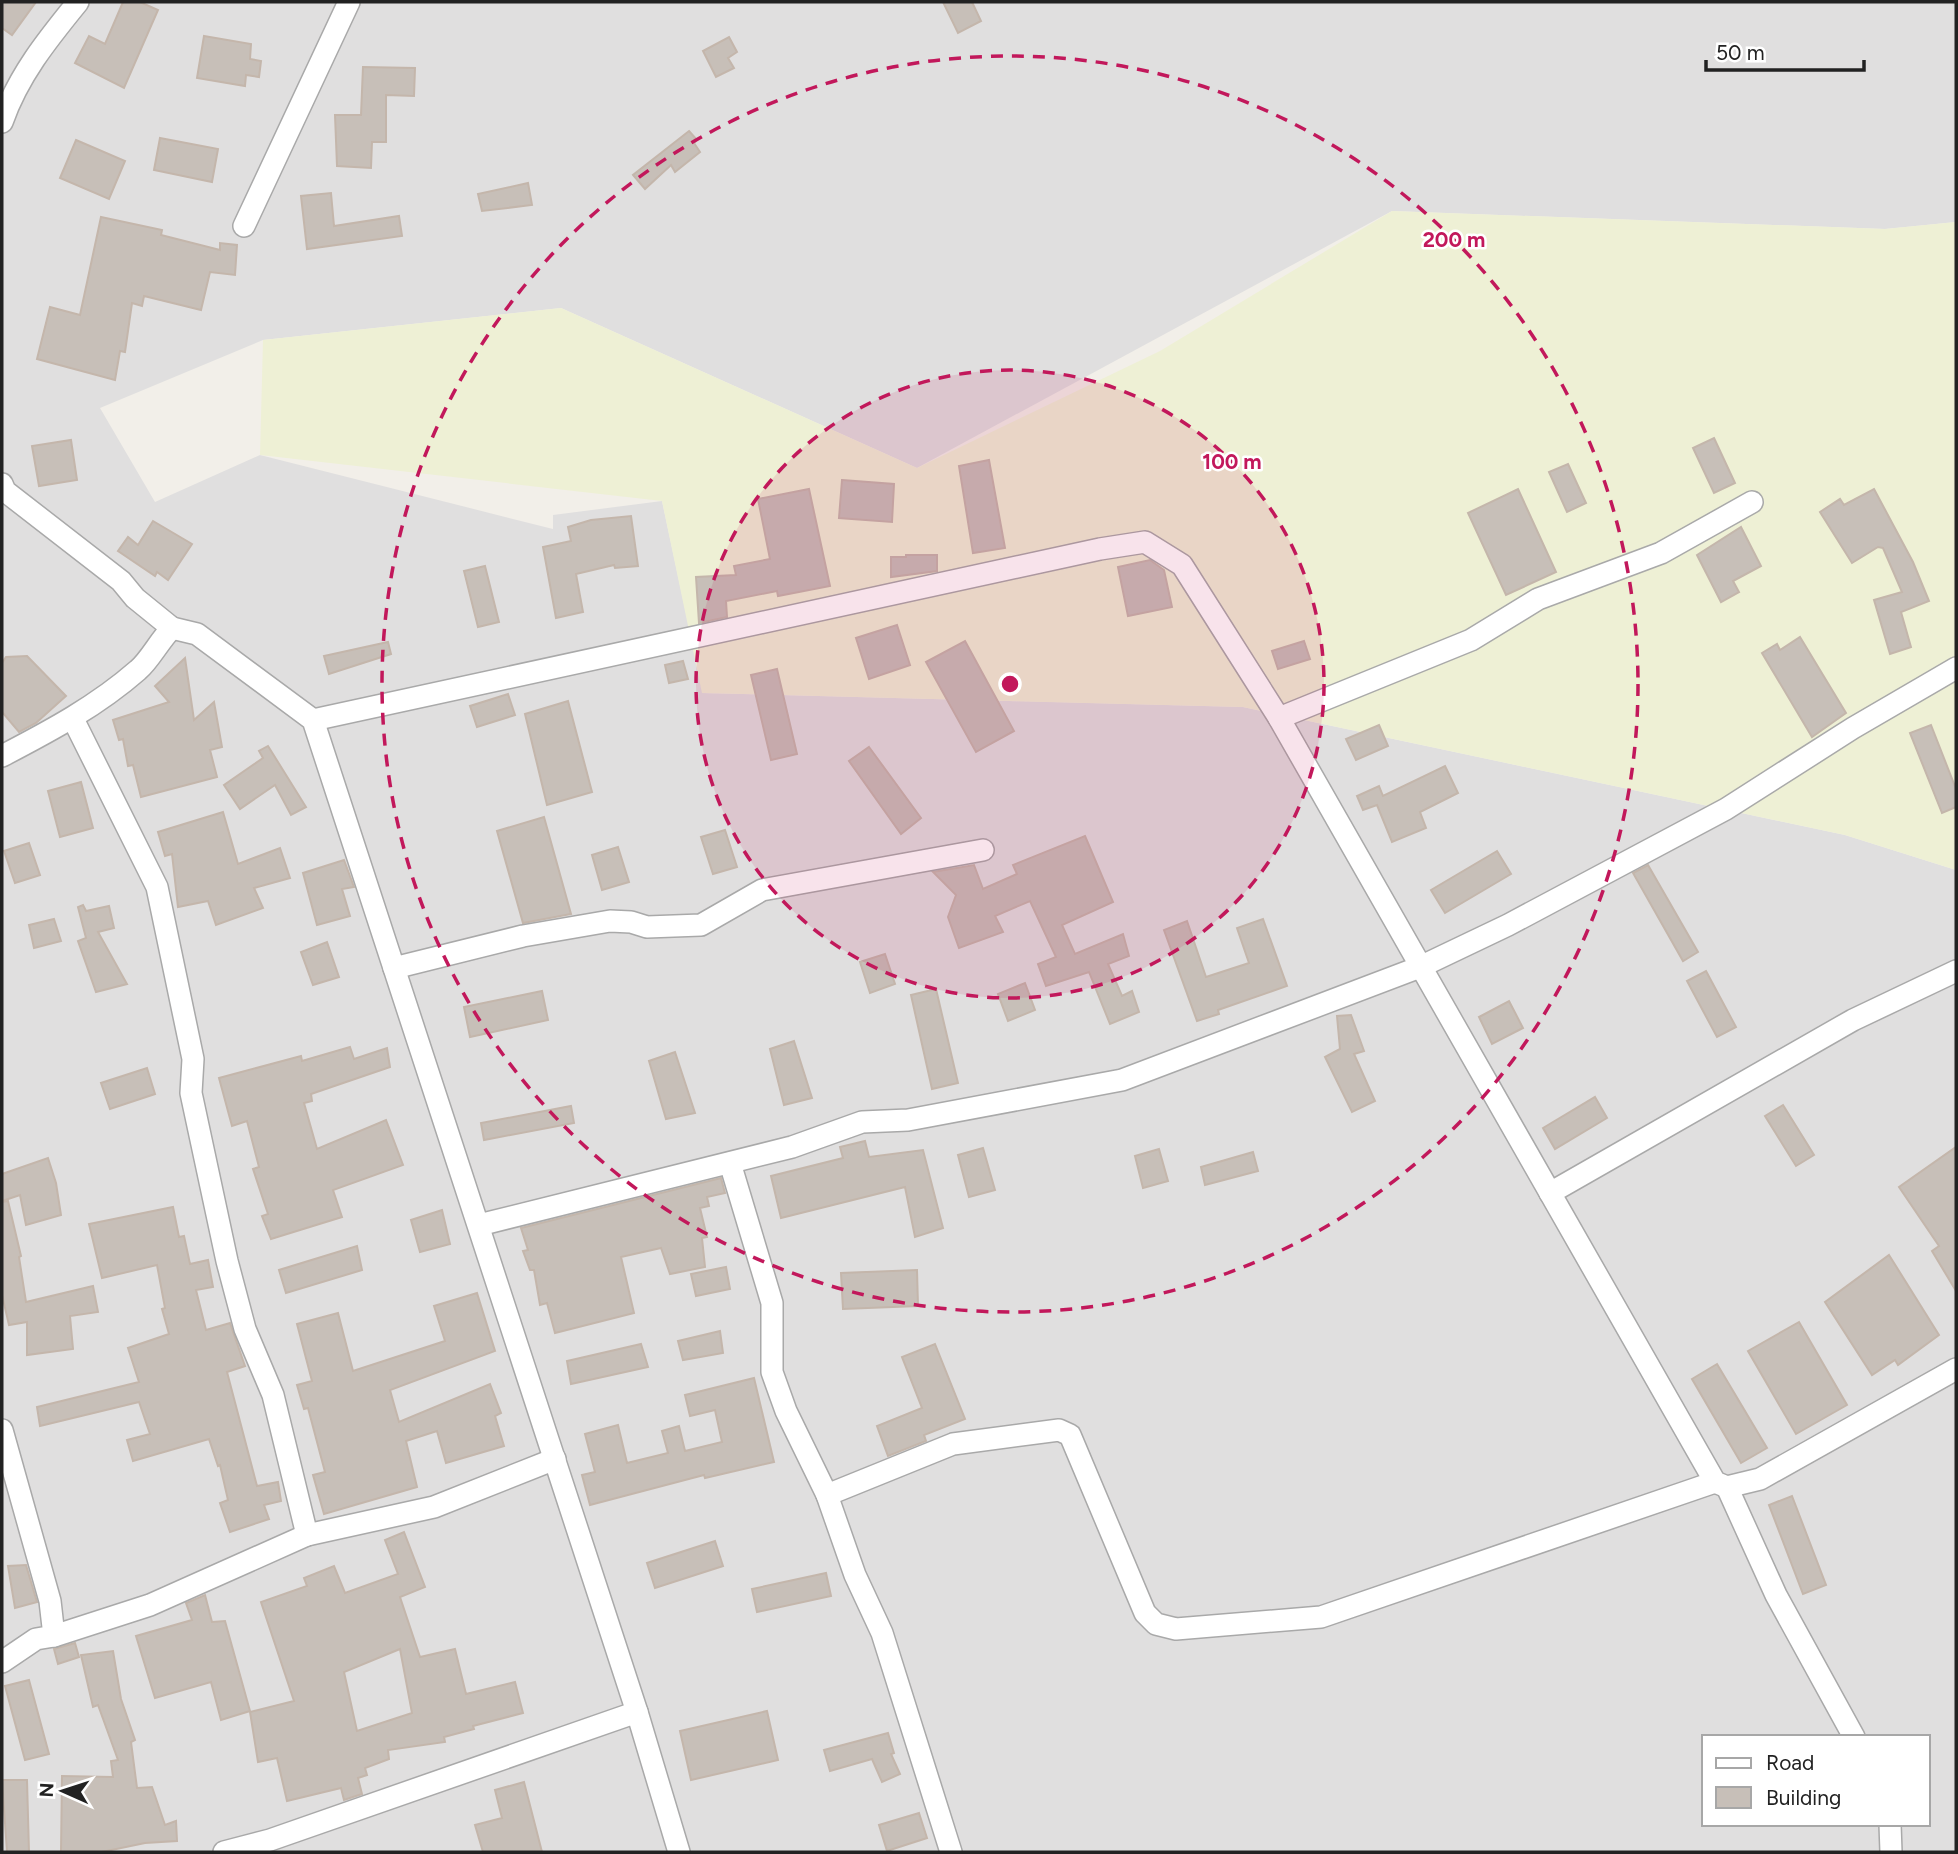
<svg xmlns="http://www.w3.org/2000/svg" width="1958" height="1854" font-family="Figtree,sans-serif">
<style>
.residential{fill:#e0dfdf;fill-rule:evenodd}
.farmland{fill:#eef0d5}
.building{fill:#c7bfb8;stroke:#c4b6ab;stroke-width:2;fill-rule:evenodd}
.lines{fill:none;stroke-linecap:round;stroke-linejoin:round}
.street-casing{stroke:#a9a9a9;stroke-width:24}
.street{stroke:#fff;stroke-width:21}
.ring{fill:none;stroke:#c2185b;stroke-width:3.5;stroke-dasharray:12 9}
.centre{fill:#c2185b;stroke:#fff;stroke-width:3.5}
.ring-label{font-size:21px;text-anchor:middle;font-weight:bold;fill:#c2185b;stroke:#fff;stroke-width:5;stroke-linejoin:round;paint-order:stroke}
</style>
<rect width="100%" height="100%" fill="#f2efe9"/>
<path class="residential" d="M2,2H1956V222L1885,229L1392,211L917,468L561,308L263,340L100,408L155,502L260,455L553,529V515L662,501L703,693L1243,707L1845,835L1956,870V1852H2ZM1704,1737H1928V1824H1704Z"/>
<path class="farmland" d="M1392,211L1885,229L1956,222V870L1845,835L1243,707L702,693L662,501L260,455L263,340L561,308L917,468L1160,351Z"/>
<g class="building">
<path d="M2,2H36L12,35L2,28Z"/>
<path d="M123,2H140L158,10L124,88L75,63L89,36L105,44Z"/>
<path d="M943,2H972L981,21L958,33Z"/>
<path d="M204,36L251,44L250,59L261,61L259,77L246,75L245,86L197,78Z"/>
<path d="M729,37L737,52L728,58L734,68L716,77L703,51Z"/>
<path d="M363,67L415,68L414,96L386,95V142H372L371,168L337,166L335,115H361Z"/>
<path d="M689,131L697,140L694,143L700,152L675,172L671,165L645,189L633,175Z"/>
<path d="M160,138L218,149L212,182L154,170Z"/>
<path d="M76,140L125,161L109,199L60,178Z"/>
<path d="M528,183L532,205L482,211L478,194Z"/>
<path d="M331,193L334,226L399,216L402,236L307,249L301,196Z"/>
<path d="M101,217L162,230L161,235L220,250V243L237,245L235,275L210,272L201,310L144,296L142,306L132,303L125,352L120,351L115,380L37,359L50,307L80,315Z"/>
<path d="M1714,438L1735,483L1714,493L1693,448Z"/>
<path d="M71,440L77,480L39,486L32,446Z"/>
<path d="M989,460L1005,548L973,553L959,466Z"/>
<path d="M1568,464L1586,503L1567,512L1549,472Z"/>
<path d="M842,480L894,484L892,522L839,518Z"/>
<path d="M809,489L830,586L778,596L777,591L726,601L727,617L699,623L696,577L736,575L734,566L770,559L758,499Z"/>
<path d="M1518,489L1556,572L1506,595L1468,513Z"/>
<path d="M1874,489L1913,562L1929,601L1901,612L1911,647L1890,654L1874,600L1902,592L1883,548L1878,547L1852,563L1820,512L1840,499L1844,505Z"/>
<path d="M631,516L638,566L615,568L614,565L576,574L583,612L556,618L543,547L571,541L568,527L591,520Z"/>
<path d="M153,521L192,544L168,580L157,572L155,576L118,551L128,537L138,545Z"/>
<path d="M1741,527L1761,566L1733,581L1739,592L1721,602L1697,555Z"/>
<path d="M906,555H937V571L891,577V557H906Z"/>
<path d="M1150,560L1164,570L1172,607L1128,616L1118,567Z"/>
<path d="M485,566L499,622L478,627L464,571Z"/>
<path d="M897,625L910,665L869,679L856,638Z"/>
<path d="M1800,637L1846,713L1812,737L1762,653L1777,644L1780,650Z"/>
<path d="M965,641L1014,731L976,752L926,662Z"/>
<path d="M1304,641L1310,659L1278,669L1272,651Z"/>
<path d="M388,642L391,654L329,674L324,656Z"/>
<path d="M27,656L66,696L36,723L19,732L2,712V663L6,657Z"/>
<path d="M185,658L194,720L214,702L222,747L210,750L217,777L141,797L133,765L128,766L123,739L119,740L113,720L169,702L155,686Z"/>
<path d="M683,661L688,679L669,683L665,665Z"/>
<path d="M777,669L797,754L771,760L751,675Z"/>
<path d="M508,694L515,715L477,727L470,706Z"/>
<path d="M568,701L592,792L547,805L525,714Z"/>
<path d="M1379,725L1388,746L1356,760L1346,739Z"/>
<path d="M1931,725L1956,789V807L1942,813L1910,733Z"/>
<path d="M268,746L306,807L291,815L275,785L240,809L224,785L263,758L259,751Z"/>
<path d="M869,747L921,818L901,834L849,761Z"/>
<path d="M1445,766L1458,793L1420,812L1426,828L1392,842L1377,805L1363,810L1357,796L1379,786L1383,796Z"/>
<path d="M81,782L93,828L60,837L48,791Z"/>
<path d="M223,812L238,864L280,848L290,878L254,888L263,908L216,925L208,901L178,907L172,854L165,856L158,832Z"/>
<path d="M544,817L571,914L523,923L497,831Z"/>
<path d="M725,830L737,867L713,874L701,837Z"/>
<path d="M1085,836L1113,902L1062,925L1075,954L1123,934L1129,956L1108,964L1122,996L1132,991L1139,1012L1110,1024L1089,972L1046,986L1038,964L1056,957L1030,901L995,916L1003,932L959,948L948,917L956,895L933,872L974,865L983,889L1017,874L1013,865Z"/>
<path d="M29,843L40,875L15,883L4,851Z"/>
<path d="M618,847L629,882L602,890L592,855Z"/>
<path d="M1497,851L1511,874L1445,913L1431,890Z"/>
<path d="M344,860L354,887L342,889L350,916L317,925L303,873Z"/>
<path d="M1648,865L1698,952L1683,961L1633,873Z"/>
<path d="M83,905L86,911L109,906L114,928L98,932L127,984L96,992L78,941L86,938L78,907Z"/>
<path d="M54,919L61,941L34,948L29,925Z"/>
<path d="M1263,919L1287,986L1218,1010L1219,1014L1197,1021L1164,930L1187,921L1206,977L1249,963L1237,928Z"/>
<path d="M327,942L339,977L313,985L301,952Z"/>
<path d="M885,954L895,984L870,993L860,962Z"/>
<path d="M1706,971L1736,1027L1717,1037L1687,981Z"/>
<path d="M1025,983L1035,1010L1008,1021L998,994Z"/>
<path d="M936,989L958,1083L932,1089L911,995Z"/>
<path d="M542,991L548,1020L470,1037L464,1007Z"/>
<path d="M1509,1001L1523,1028L1492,1044L1479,1017Z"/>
<path d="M1351,1015L1364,1051L1354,1054L1375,1101L1352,1112L1325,1057L1340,1049L1337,1016Z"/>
<path d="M794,1041L812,1098L784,1105L770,1049Z"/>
<path d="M350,1047L354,1059L387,1048L390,1067L311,1094L312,1101L304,1103L317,1149L386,1120L403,1165L333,1190L342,1217L271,1239L262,1216L268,1214L253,1169L259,1167L247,1121L232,1126L219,1078L301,1056L302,1061Z"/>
<path d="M675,1052L695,1113L666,1119L649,1061Z"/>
<path d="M147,1068L155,1094L110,1109L101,1083Z"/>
<path d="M1595,1097L1607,1118L1555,1149L1543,1128Z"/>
<path d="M1783,1105L1814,1155L1796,1166L1765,1116Z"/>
<path d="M571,1106L574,1123L484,1140L481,1123Z"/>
<path d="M865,1141L869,1157L923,1150L943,1228L915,1237L905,1187L781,1218L771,1176L843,1158L840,1147Z"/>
<path d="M1956,1147V1291L1932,1251L1939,1246L1899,1187Z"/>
<path d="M983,1148L995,1190L969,1197L958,1155Z"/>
<path d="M1159,1149L1168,1181L1143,1188L1135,1156Z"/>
<path d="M1253,1152L1258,1171L1205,1185L1201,1167Z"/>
<path d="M48,1158L56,1183L61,1215L26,1225L20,1195L2,1201V1174Z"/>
<path d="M721,1178L725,1193L707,1197L709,1206L700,1208L707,1237L702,1238L705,1267L670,1274L661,1248L621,1257L634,1313L555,1333L547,1303L540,1305L534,1270H530L523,1251L528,1250L521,1228Z"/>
<path d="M8,1201L21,1256L19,1257L26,1302L93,1286L98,1312L70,1316L73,1349L27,1355V1322L9,1325L2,1295V1202Z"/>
<path d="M173,1207L179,1237L184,1236L190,1264L208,1260L213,1287L196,1290L206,1330L230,1323L245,1366L227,1372L257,1486L278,1482L281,1501L264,1505L269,1519L230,1532L220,1503L228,1500L220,1465L218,1466L209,1439L133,1461L127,1440L150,1434L139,1402L40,1426L37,1407L139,1382L128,1348L169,1334L162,1309L165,1308L157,1265L102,1278L89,1224Z"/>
<path d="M442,1210L450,1244L420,1252L411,1220Z"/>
<path d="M357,1246L362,1270L286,1293L279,1270Z"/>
<path d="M1889,1255L1939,1335L1898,1365L1895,1360L1872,1375L1825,1302Z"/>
<path d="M726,1267L730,1289L696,1296L691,1274Z"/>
<path d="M917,1270L918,1306L843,1309L841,1273Z"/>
<path d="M477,1293L495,1351L390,1390L399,1422L490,1384L501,1413L495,1416L504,1446L446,1463L437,1431L406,1441L417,1487L324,1514L313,1475L325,1472L308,1408L304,1409L297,1385L312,1381L297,1324L338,1313L353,1371L445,1341L434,1306Z"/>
<path d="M1799,1322L1847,1405L1796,1434L1748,1351Z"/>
<path d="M720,1331L723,1353L683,1360L678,1341Z"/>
<path d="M641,1344L648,1367L571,1384L567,1361Z"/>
<path d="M935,1344L965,1419L924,1435L926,1441L888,1456L877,1426L922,1408L902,1357Z"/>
<path d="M1717,1364L1767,1448L1741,1463L1692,1379Z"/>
<path d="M754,1378L774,1462L705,1478L704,1475L590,1505L582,1475L595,1472L585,1434L618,1425L627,1463L668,1453L662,1431L679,1426L685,1451L722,1442L715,1410L690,1416L685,1395Z"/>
<path d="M1792,1496L1826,1585L1803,1594L1769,1505Z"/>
<path d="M404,1532L425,1587L400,1597L420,1657L455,1649L466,1694L515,1682L523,1713L473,1726L474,1729L444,1737L445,1742L388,1750L389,1759L365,1768L367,1775L358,1778L362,1794L344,1800L341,1788L287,1801L277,1758L258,1762L250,1712L294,1701L261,1602L307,1586L304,1578L334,1566L345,1593L398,1574L385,1540ZM400,1649L412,1713L357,1731L344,1672Z"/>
<path d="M715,1541L723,1566L655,1588L647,1563Z"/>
<path d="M26,1565L37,1602L15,1608L8,1566Z"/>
<path d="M826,1573L831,1596L757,1612L752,1589Z"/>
<path d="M205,1595L212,1622L225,1621L250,1711L221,1720L211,1682L155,1698L136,1636L192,1620L186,1603Z"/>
<path d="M75,1643L79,1657L58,1664L54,1649Z"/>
<path d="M113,1651L121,1699L135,1740L131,1742L137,1788L152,1787L165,1825L176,1821L177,1841L145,1843L102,1852H61L62,1776L113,1777L111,1761L118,1760L98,1705L93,1707L81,1655Z"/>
<path d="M29,1680L49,1754L25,1760L5,1686Z"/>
<path d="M767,1711L778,1760L691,1780L680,1731Z"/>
<path d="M888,1733L894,1753L891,1754L900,1774L882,1782L872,1759L830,1771L824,1750Z"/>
<path d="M2,1780H27L29,1852H7Z"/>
<path d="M524,1782L542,1852H483L475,1825L502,1818L495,1790Z"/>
<path d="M919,1813L927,1838L887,1851L879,1825Z"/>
</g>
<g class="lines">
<defs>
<g id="street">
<path d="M2,122C18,76 47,40 78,2"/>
<path d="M244,226L349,2"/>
<path d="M2,484L5,491L121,581L135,598L172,628C159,641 150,660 138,670C97,706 50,731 2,756"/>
<path d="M172,628L197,634L313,720L637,1712L679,1852"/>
<path d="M1279,718L1471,640L1538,599L1661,553L1752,502"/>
<path d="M73,719L157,887L193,1059L191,1093L227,1261L245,1329L273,1395L307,1535"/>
<path d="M313,720L1100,549L1145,542L1182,565L1279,718L1715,1482L1727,1487L1760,1479L1956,1369"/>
<path d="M394,968L523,936L610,921L631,922L647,927L701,925L762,890L983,850"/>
<path d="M730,1163L772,1303V1372L786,1411L827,1495L855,1575L882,1633L951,1852"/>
<path d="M1550,1193L1853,1020L1956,971"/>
<path d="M479,1225L792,1147L862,1122L908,1120L1122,1080L1420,967L1508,925L1726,809L1853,728L1956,668"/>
<path d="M2,1430L50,1601L54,1636L36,1639L2,1662"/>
<path d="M1727,1487L1776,1595L1854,1737"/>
<path d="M827,1495L953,1444L1059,1430L1070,1435L1145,1613L1156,1624L1176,1629L1321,1617L1715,1482"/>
<path d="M54,1636L150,1605L307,1535L434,1507L555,1459"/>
<path d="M1890,1824L1891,1852"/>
<path d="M224,1852L270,1840L637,1712"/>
</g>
</defs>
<use href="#street" class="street-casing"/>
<use href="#street" class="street"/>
</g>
<circle cx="1010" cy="684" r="314" fill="#c2185b" fill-opacity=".12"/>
<g class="ring">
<circle cx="1010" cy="684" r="314"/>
<circle cx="1010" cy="684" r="628"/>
</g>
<circle cx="1010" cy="684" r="10" class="centre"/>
<g class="ring-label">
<text x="1454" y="247">200 m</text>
<text x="1232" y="469">100 m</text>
</g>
<rect width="1958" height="1854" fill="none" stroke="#222222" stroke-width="7"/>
<rect x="1702" y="1735" width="228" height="91" fill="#ffffff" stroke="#a7a7a7" stroke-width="2"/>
<rect x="1716" y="1758" width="35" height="10" fill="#ffffff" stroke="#a7a7a7" stroke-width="2"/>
<text x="1766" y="1770" font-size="21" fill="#222222">Road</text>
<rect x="1716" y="1787" width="35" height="21" fill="#c7bfb8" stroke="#a7a7a7" stroke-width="2"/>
<text x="1766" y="1805" font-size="21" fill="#222222">Building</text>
<g transform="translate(63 1791) rotate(273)" stroke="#ffffff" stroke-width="5" paint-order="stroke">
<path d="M0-5L12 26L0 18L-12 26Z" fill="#222222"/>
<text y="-10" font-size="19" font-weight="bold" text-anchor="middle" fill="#222222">N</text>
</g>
<path d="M1706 60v10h158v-10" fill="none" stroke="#222222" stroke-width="3.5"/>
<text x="1716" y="60" font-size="21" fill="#222222" stroke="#ffffff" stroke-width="5" paint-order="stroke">50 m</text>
</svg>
